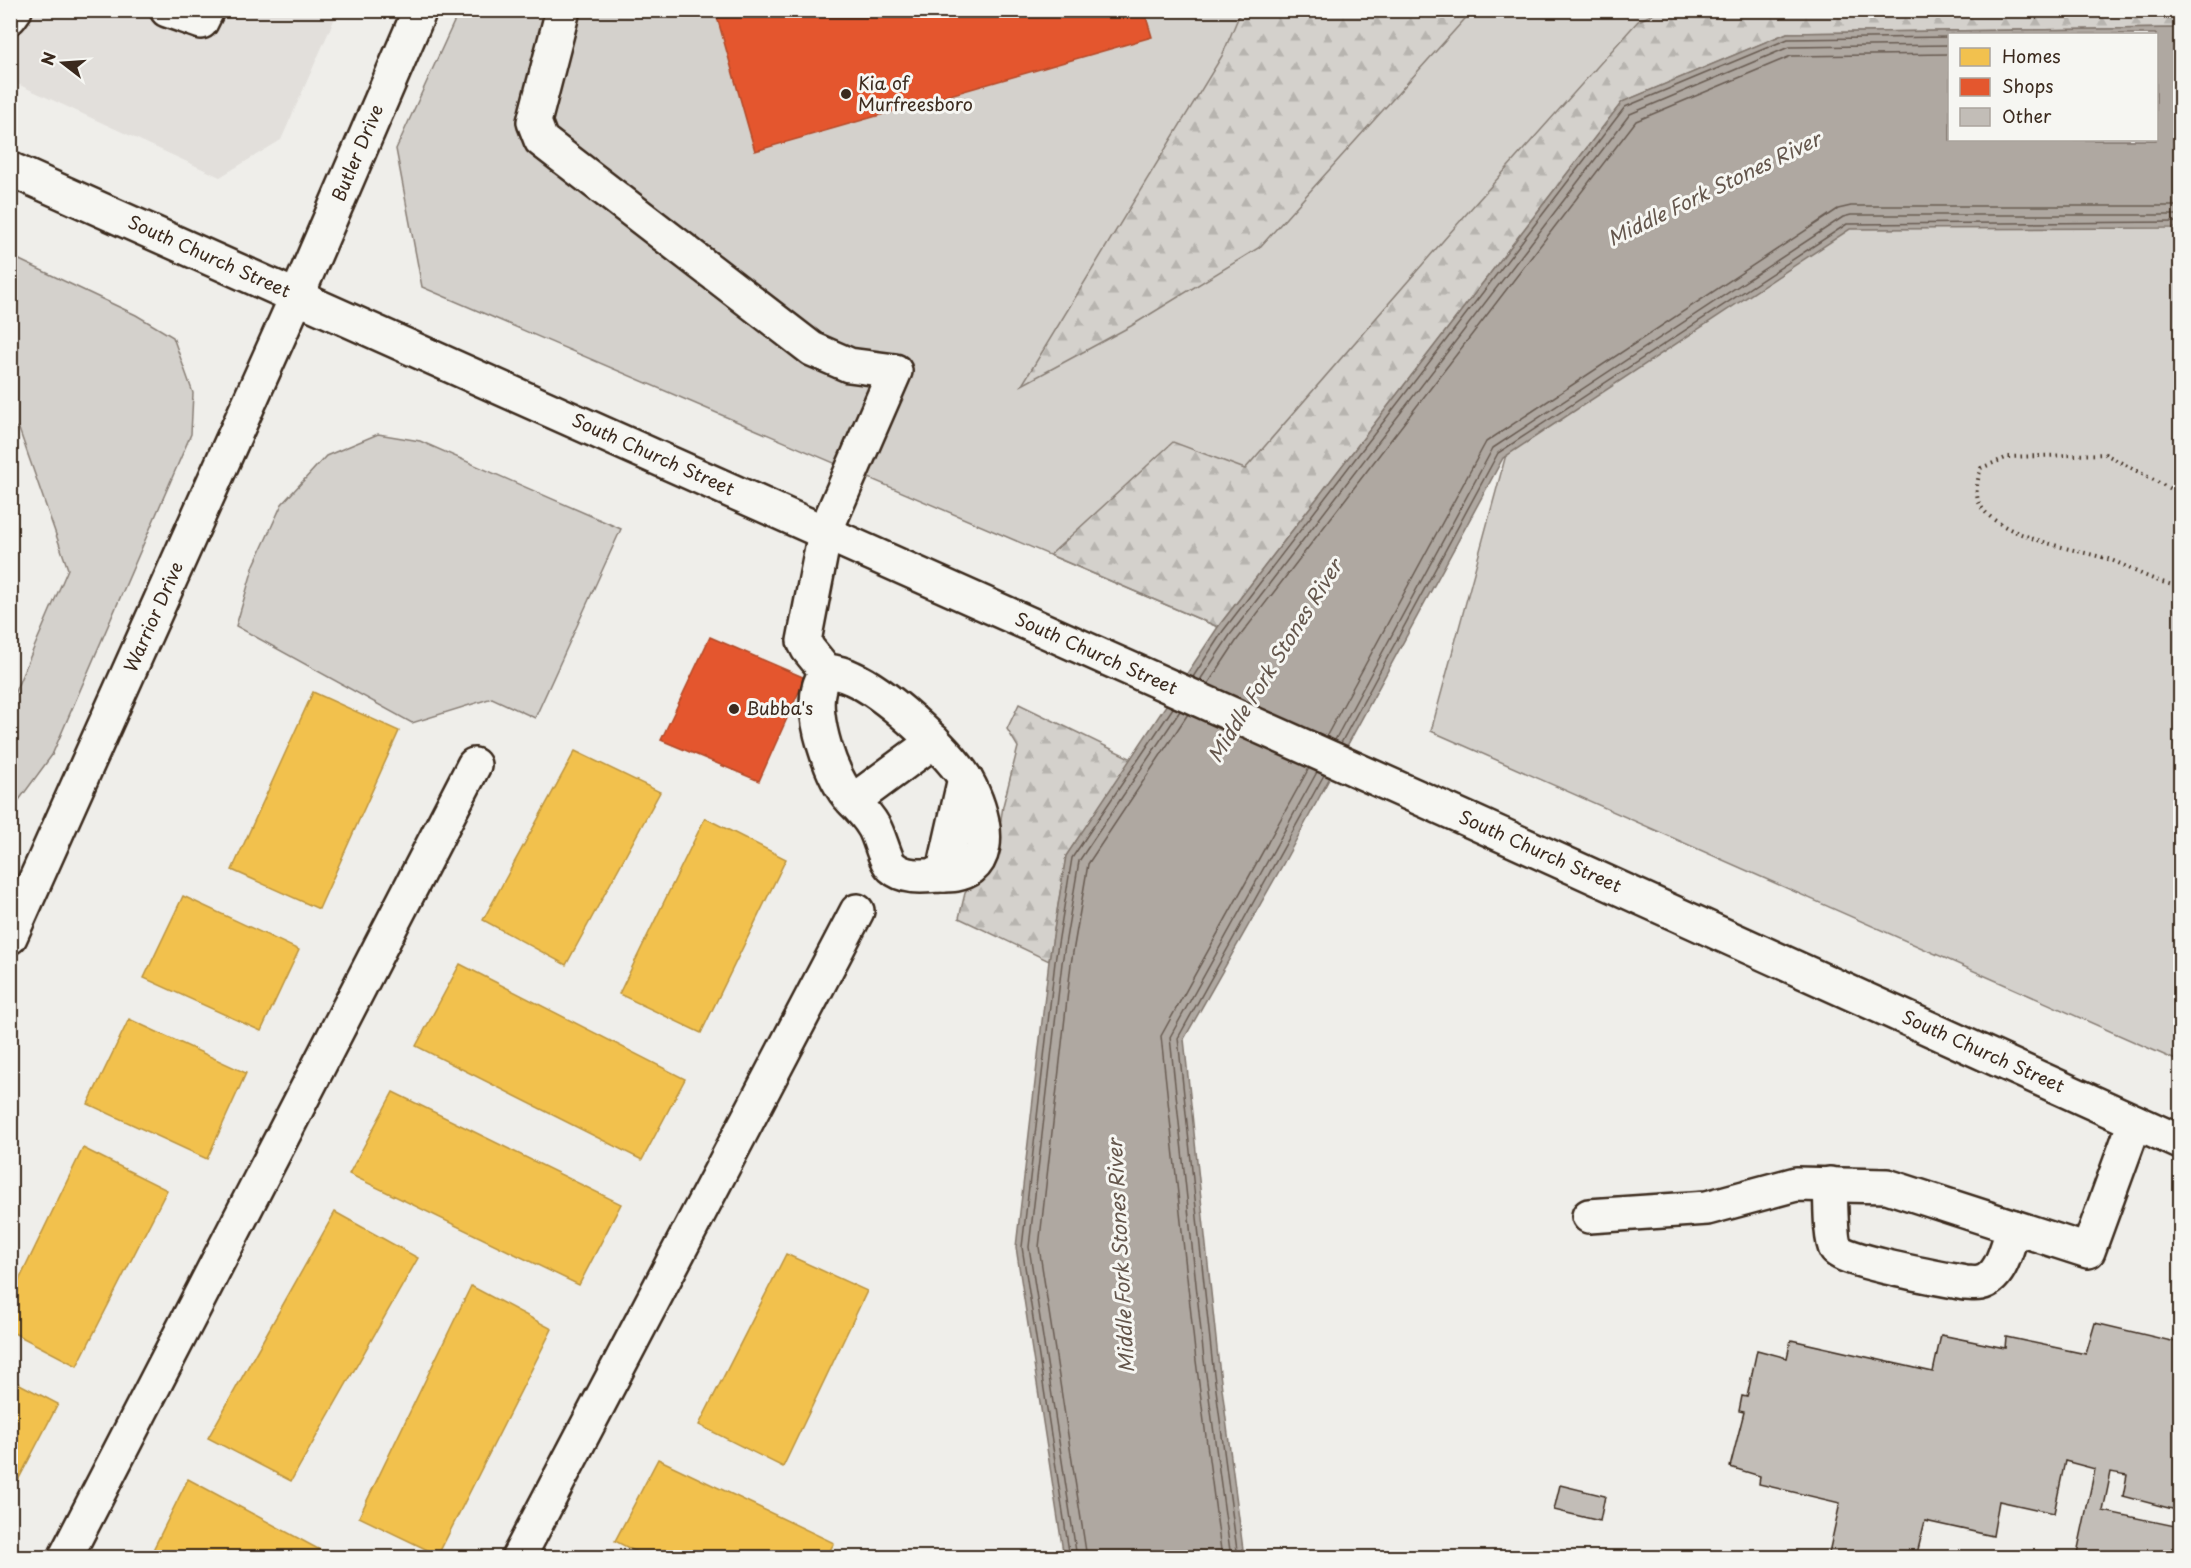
<svg xmlns="http://www.w3.org/2000/svg" width="2191" height="1568" font-family="'Playpen Sans',sans-serif">
<style>
.built{fill:#e2dfdb}
.green{fill:#d4d1cc;stroke:#887e75;stroke-width:1.5;fill-rule:evenodd}
.forest{fill:url(#forest-firs);stroke:#887e75;stroke-width:1.5}
.water{fill:#afa8a1;stroke:#81766d;stroke-width:1.5;fill-rule:evenodd}
.homes{fill:#f2c14e;stroke:#bb9440;stroke-width:1.5}
.shops{fill:#e4572e;stroke:#b14a29;stroke-width:1.5}
.lines{fill:none;stroke-linecap:round;stroke-linejoin:round}
.shore{stroke:#695c52;stroke-width:1.5}
.building{fill:#c2bdb7;stroke:#3b2a1e;stroke-width:1.5}
.minor-casing{stroke:#3b2a1e;stroke-width:38}
.highway-casing{stroke:#3b2a1e;stroke-width:38}
.path{stroke:#3b2a1e;stroke-width:4;stroke-dasharray:1.5 4.5;stroke-linecap:butt}
.minor{stroke:#f6f6f2;stroke-width:33}
.highway{stroke:#f6f6f2;stroke-width:33}
.poi-dot{fill:#3b2a1e;stroke:#f6f6f2;stroke-width:2}
.labels{text-anchor:middle;stroke-width:6;stroke-linejoin:round;paint-order:stroke}
.poi-label{font-size:18px;fill:#3b2a1e;stroke:#f6f6f2;text-anchor:start}
.street-label{font-size:18px;fill:#3b2a1e;stroke:#f6f6f2}
.water-label{font-size:20px;font-style:italic;fill:#64564c;stroke:#f6f6f2}
</style>
<defs>
<pattern id="forest-firs" width="22" height="20" patternUnits="userSpaceOnUse" patternTransform="scale(1.5)"><rect width="22" height="20" fill="#d4d1cc"/><path d="M5 1l3.5 6h-7zM16 11l3.5 6h-7z" fill="#b7b4af"/></pattern>
</defs>
<rect width="100%" height="100%" fill="#efeeea"/>
<filter id="ink" filterUnits="userSpaceOnUse"><feTurbulence type="fractalNoise" baseFrequency=".0167" numOctaves="2"/><feDisplacementMap in="SourceGraphic" scale="12" xChannelSelector="R" yChannelSelector="G"/><feConvolveMatrix kernelMatrix="1 2 1 2 8 2 1 2 1" color-interpolation-filters="sRGB"/></filter>
<g filter="url(#ink)">
<path class="built" d="M11,11H338L281,140L220,177L11,81Z"/>
<g class="green">
<path d="M459,11H2180V1062L1431,731L1590,145L1218,627L422,287L396,149ZM1950,34H2156V140H1950Z"/>
<path d="M11,256L136,315L173,337L193,393L191,434L52,755L11,811V701L68,569L19,429L11,425Z"/>
<path d="M378,434L420,441L621,529L535,718L492,698L412,723L236,626L254,565L282,504L326,456Z"/>
</g>
<g class="forest">
<path d="M1662,10L2180,11V28L1787,33L1622,102L1218,627L1050,555L1173,442L1245,469L1475,204L1638,21Z"/>
<path d="M1241,11H1472L1260,247L1131,326L1022,385L1222,56Z"/>
<path d="M1019,704L1132,759L1066,856L1049,961L959,918L965,893L995,858L1003,806L1018,747L1007,729Z"/>
</g>
<path class="water" d="M2180,28V228L1850,229L1503,458L1282,866L1184,1039L1218,1358L1244,1557L1064,1558L1016,1247L1049,961L1066,856L1218,627L1622,102L1787,33ZM1950,34H2156V140H1950Z"/>
<g class="homes">
<path d="M313,692L399,731L319,909L232,870Z"/>
<path d="M575,751L660,792L566,965L483,920Z"/>
<path d="M705,818L786,859L701,1033L619,994Z"/>
<path d="M183,896L299,950L261,1031L144,978Z"/>
<path d="M460,964L685,1079L642,1160L416,1046Z"/>
<path d="M129,1019L246,1073L207,1159L88,1104Z"/>
<path d="M393,1092L621,1204L579,1285L349,1174Z"/>
<path d="M83,1148L167,1190L77,1366L10,1331V1299Z"/>
<path d="M335,1212L418,1258L291,1481L208,1438Z"/>
<path d="M786,1254L867,1291L783,1467L699,1425Z"/>
<path d="M471,1286L552,1329L438,1555L359,1517Z"/>
<path d="M10,1379L58,1404L15,1486L10,1484Z"/>
<path d="M658,1459L834,1543L826,1558H648L615,1541Z"/>
<path d="M188,1479L335,1558H149Z"/>
</g>
<g class="shops">
<path d="M715,10H1144L1152,37L755,151Z"/>
<path d="M710,637L805,678L759,781L661,740Z"/>
</g>
<g class="lines">
<g class="shore">
<path d="M1193,677L1223,631L1625,107L1788,39L1950,37"/>
<path d="M1200,680L1230,635L1630,114L1789,47L1950,45"/>
<path d="M1208,684L1237,640L1636,121L1791,56L1950,54"/>
<path d="M1326,737L1486,442L1838,209L1851,206H2180"/>
<path d="M1335,740L1493,448L1843,217L1851,215H2180"/>
<path d="M1341,743L1498,453L1847,224L2180,222"/>
<path d="M1070,1558L1022,1247L1055,962L1072,858L1173,708"/>
<path d="M1077,1558L1029,1247L1062,963L1079,861L1180,711"/>
<path d="M1087,1558L1039,1247L1071,964L1088,864L1188,714"/>
<path d="M1222,1558L1196,1361L1161,1036L1309,768"/>
<path d="M1231,1558L1204,1360L1170,1037L1317,772"/>
<path d="M1238,1558L1212,1359L1178,1038L1324,775"/>
</g>
</g>
<g class="building">
<path d="M2095,1323L2180,1343V1511L2123,1496L2127,1475L2111,1472L2103,1511L2180,1527V1558H2076L2095,1469L2065,1461L2054,1513L1999,1501L1993,1536L1925,1521L1916,1558H1848L1829,1553L1840,1503L1759,1484L1760,1476L1730,1467L1744,1412L1739,1411L1742,1396L1747,1397L1757,1350L1787,1358L1791,1340L1933,1372L1941,1335L2005,1348L2006,1337L2086,1354Z"/>
<path d="M1560,1485L1605,1496L1600,1521L1554,1510Z"/>
</g>
<g class="lines">
<defs>
<g id="minor">
<path d="M167,10L201,22L207,10"/>
<path d="M563,10L534,122L541,140L812,349L849,365L895,371L825,532L804,641L808,649L826,671C835,672 844,674 852,678C886,693 939,743 961,772C977,794 997,847 971,868C962,875 950,875 940,875C925,876 905,879 892,867C885,861 880,837 874,827C868,816 859,807 851,799C831,778 811,716 819,688C820,682 824,677 826,671"/>
<path d="M10,17L15,10"/>
<path d="M853,801L934,741"/>
<path d="M943,875L965,778"/>
<path d="M10,937L297,296L420,10"/>
<path d="M1830,1184C1831,1197 1830,1239 1836,1249C1843,1261 1945,1279 1965,1283C1970,1283 1975,1284 1980,1283C2002,1278 2007,1246 2014,1227"/>
<path d="M1589,1216L1707,1208L1796,1184L1887,1186L2088,1251L2135,1122"/>
<path d="M65,1558L474,765"/>
<path d="M518,1558L857,911"/>
</g>
<path id="highway" d="M10,169L1469,820L2180,1142"/>
</defs>
<use href="#minor" class="minor-casing"/>
<use href="#highway" class="highway-casing"/>
<path class="path" d="M2180,494L2105,454L2008,457L1981,468C1978,478 1975,490 1978,500C1990,536 2076,549 2108,559C2121,563 2133,571 2146,576C2157,581 2169,584 2180,587"/>
<use href="#minor" class="minor"/>
<use href="#highway" class="highway"/>
</g>
</g>
<g class="poi-dot">
<circle cx="846" cy="94" r="6"/>
<circle cx="734" cy="709" r="6"/>
</g>
<g class="labels">
<g class="poi-label">
<text x="858" y="90">Kia of<tspan x="858" dy="21">Murfreesboro</tspan></text>
<text x="746" y="715">Bubba's</text>
</g>
<g class="street-label">
<text transform="translate(358 153) rotate(-67)" y="6">Butler Drive</text>
<text transform="translate(209 257) rotate(24)" y="6">South Church Street</text>
<text transform="translate(653 455) rotate(24)" y="6">South Church Street</text>
<text transform="translate(154 617) rotate(-66)" y="6">Warrior Drive</text>
<text transform="translate(1096 654) rotate(24)" y="6">South Church Street</text>
<text transform="translate(1540 852) rotate(24)" y="6">South Church Street</text>
<text transform="translate(1983 1052) rotate(24)" y="6">South Church Street</text>
</g>
<g class="water-label">
<text transform="translate(1714 189) rotate(-26)" y="7">Middle Fork Stones River</text>
<text transform="translate(1275 661) rotate(-58)" y="7">Middle Fork Stones River</text>
<text transform="translate(1121 1256) rotate(-93)" y="7">Middle Fork Stones River</text>
</g>
</g>
<rect width="2191" height="1568" fill="none" stroke="#f6f6f2" stroke-width="36"/>
<rect x="18" y="18" width="2155" height="1532" fill="none" stroke="#3b2a1e" stroke-width="2" filter="url(#ink)"/>
<rect x="1948" y="33" width="210" height="108" fill="#f6f6f2" stroke="#aba49d" stroke-width="1.5"/>
<rect x="1960" y="48" width="30" height="18" fill="#f2c14e" stroke="#aba49d" stroke-width="1.5"/>
<text x="2002" y="63" font-size="18" fill="#3b2a1e">Homes</text>
<rect x="1960" y="78" width="30" height="18" fill="#e4572e" stroke="#aba49d" stroke-width="1.5"/>
<text x="2002" y="93" font-size="18" fill="#3b2a1e">Shops</text>
<rect x="1960" y="108" width="30" height="18" fill="#c2bdb7" stroke="#aba49d" stroke-width="1.5"/>
<text x="2002" y="123" font-size="18" fill="#3b2a1e">Other</text>
<g transform="translate(63 63) rotate(287)" stroke="#f6f6f2" stroke-width="4.5" paint-order="stroke">
<path d="M0-4.5L10 22L0 15L-10 22Z" fill="#3b2a1e"/>
<text y="-9" font-size="16" font-weight="bold" text-anchor="middle" fill="#3b2a1e">N</text>
</g>
</svg>
